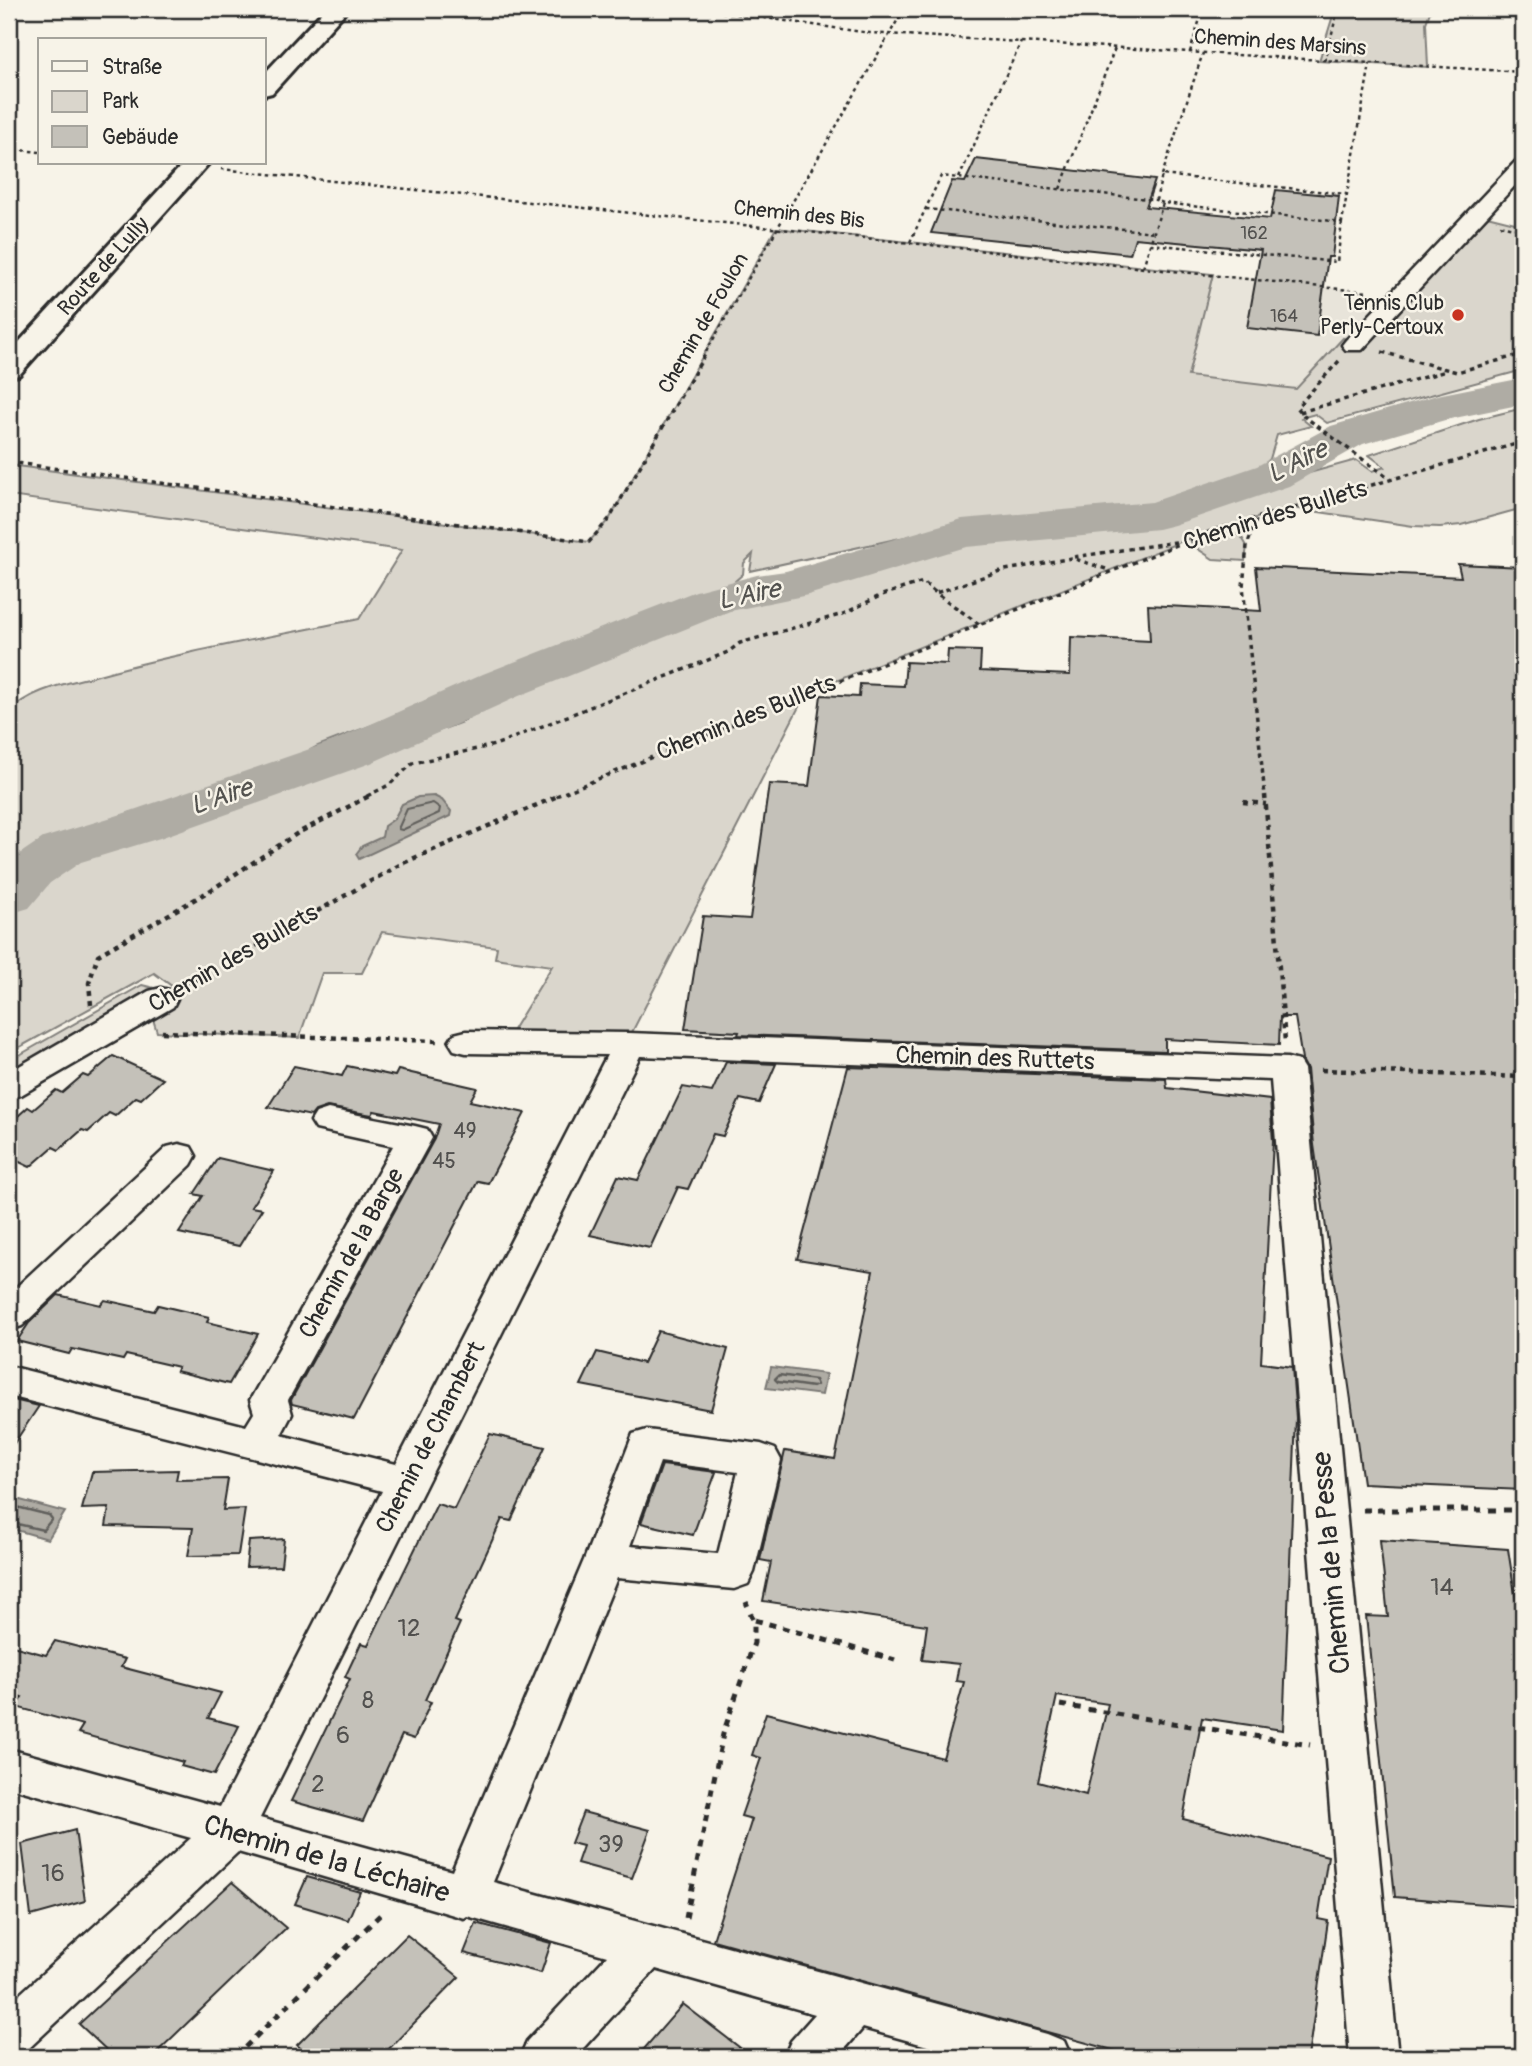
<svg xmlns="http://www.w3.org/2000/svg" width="1532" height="2066" font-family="Pangolin,sans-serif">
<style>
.built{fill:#e8e4da}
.green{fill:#dad6cc;stroke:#82807c;stroke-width:2}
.water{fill:#afaca4;stroke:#7a7874;stroke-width:2}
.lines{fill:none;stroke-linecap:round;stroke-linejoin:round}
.shore-far1{stroke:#605f5b;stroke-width:2}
.shore{stroke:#605f5b;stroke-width:2.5}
.river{fill:#afaca4;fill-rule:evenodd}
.building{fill:#c4c1b9;stroke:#2b2b2b;stroke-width:2;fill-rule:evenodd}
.minor-casing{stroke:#2b2b2b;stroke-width:5}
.major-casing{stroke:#2b2b2b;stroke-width:6}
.path-far3{stroke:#2b2b2b;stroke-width:2.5;stroke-dasharray:3.5 3.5;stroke-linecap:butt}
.path-far2{stroke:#2b2b2b;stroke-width:3.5;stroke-dasharray:4.5 4.5;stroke-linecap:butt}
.path-far1{stroke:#2b2b2b;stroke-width:4.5;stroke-dasharray:5 5;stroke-linecap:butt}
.path{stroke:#2b2b2b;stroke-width:5;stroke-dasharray:7 7;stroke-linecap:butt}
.minor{fill:#f7f3e8;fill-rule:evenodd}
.major{fill:#f7f3e8;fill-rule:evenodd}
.poi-dot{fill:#c8321e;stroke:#f7f3e8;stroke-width:2.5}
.labels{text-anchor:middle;stroke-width:5;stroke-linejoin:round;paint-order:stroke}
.far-number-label{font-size:18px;fill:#51504e}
.far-street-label{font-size:21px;fill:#2b2b2b;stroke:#f7f3e8}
.far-poi-label{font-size:21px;fill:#2b2b2b;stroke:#f7f3e8;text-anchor:end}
.number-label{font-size:21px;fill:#51504e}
.street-label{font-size:24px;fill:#2b2b2b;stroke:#f7f3e8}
.near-number-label{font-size:24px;fill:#51504e}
.water-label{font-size:26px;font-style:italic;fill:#53524f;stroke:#f7f3e8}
.near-street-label{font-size:28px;fill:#2b2b2b;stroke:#f7f3e8}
</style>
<rect width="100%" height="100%" fill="#f7f3e8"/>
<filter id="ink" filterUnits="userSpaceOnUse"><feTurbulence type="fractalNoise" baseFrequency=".0143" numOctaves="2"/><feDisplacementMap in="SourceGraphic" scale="14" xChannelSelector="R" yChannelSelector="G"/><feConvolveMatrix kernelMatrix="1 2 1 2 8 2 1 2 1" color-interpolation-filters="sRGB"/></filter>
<g filter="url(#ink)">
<path class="built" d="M1213,274L1368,292L1378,303L1296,389L1188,376Z"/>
<g class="green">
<path d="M1335,9H1431L1426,23L1428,67L1319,61Z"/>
<path d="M1487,216L1523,225V370L1327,423L1315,414L1301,418L1311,426L1277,435L1270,459L1256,472L1147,508L1033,520L978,521L750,571L753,554L744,563L743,574L726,589L709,590L646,619L318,746L258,778L154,811L132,812L56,839L16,864L9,874V712C28,691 64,684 91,677C179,652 270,637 359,619L402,550L9,496V465L589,542L610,518L776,228L1213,274L1188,376L1296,389L1343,338L1366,345Z"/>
<path d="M1523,408V508L1461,525L1440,527L1413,526L1292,508L1217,529L1241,536L1247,546L1245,561L1213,559L1192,545L1190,538L806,693L629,1038H508L552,966L495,958L497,947L382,932L362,973H322L299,1038L157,1032L152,1016L161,999L177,990L154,973L9,1053V907L87,850L352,764L465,721L471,715L518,692L664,631L744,603L799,593L835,578L966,538L1124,526L1189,514L1291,478L1356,460L1372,471L1385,467L1369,455L1479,419Z"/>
<path d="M142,985L154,988L152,997L9,1078V1061Z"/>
</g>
<g class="water">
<path d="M434,796L442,800L451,811L450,816L359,859L356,854L362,846L382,837L384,826L394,819L402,804L418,797Z"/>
<path d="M771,1367L826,1374L822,1395L766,1388Z"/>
<path d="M9,1497L65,1512L48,1539L9,1528Z"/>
</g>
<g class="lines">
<path class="shore-far1" d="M433,803L440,808L439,813L402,830L398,829L407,809Z"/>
<g class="shore">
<path d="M779,1375L815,1380L817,1385L813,1387L778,1382L775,1379Z"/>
<path d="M9,1505L49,1515L52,1519L43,1530L9,1522"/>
</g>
<path class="river" d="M1523,378V404L1445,420L1363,444L1289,486L1174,525L1158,529L966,547L808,595L730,611L519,696L371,763L160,838L81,862L50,883L29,908L9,914V861L43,838L122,814L333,741L483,674L696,591L757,575L786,571L962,519L1152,502L1257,466L1331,426L1437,395Z"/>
</g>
<g class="building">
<path d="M976,159L1155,180L1146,207L1270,219L1276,190L1339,196L1332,257H1328L1317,336L1247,328L1261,250L1135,238L1130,254L931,233L952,181L965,182Z"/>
<path d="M1458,564L1523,567V1490L1363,1483L1314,1145L1307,1069L1302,1060L1295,1017H1280L1279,1045L1165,1039V1051L738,1035L739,1032L685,1029L703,916L750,919L769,784L809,786L821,695L859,697L860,684L904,686L906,662L947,664L948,650L981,651L980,671L1070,675L1071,637L1150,641L1148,605L1261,611L1256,567L1461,577Z"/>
<path d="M113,1056L163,1079L141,1099L136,1097L115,1116L109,1113L88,1132L82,1130L59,1150L53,1147L30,1167L9,1157V1124L28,1107L33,1110L56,1090L62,1093L83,1075L88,1077Z"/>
<path d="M726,1062L776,1064L759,1103L740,1099L723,1136L713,1134L688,1189L678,1187L650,1248L590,1235L618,1176L638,1180L683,1087L712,1092Z"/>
<path d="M294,1066L342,1076L347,1066L395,1076L398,1070L477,1088L470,1101L525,1113L488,1183L478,1181L354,1419L292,1404L291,1400L434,1139L439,1124L374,1111L372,1115L327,1107L315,1111L311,1116L268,1107Z"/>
<path d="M848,1067L1166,1079L1167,1088L1270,1100L1273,1141L1261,1363L1292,1367L1296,1418L1283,1730L1202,1718L1183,1819L1328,1856L1318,1919L1328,1921L1308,2057H1138L713,1940L752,1819L741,1816L761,1758L752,1755L766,1713L943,1758L964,1682L956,1681L959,1664L922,1660L927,1625L763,1601L771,1562L760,1560L785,1451L835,1459L873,1271L797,1259ZM1057,1696L1108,1704L1086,1795L1038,1782Z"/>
<path d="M218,1158L274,1171L251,1207L262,1209L239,1246L179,1233L203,1196L194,1194Z"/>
<path d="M58,1295L101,1305L105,1300L154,1311L158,1305L209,1317L207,1322L258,1334L229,1384L176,1371L178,1367L126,1355L123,1360L72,1349L69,1354L17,1341L29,1323Z"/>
<path d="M658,1331L728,1349L711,1410L581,1385L597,1352L643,1363Z"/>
<path d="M9,1399L39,1406L9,1451Z"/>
<path d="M490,1434L545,1447L511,1521L502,1519L455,1621L460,1623L425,1700L431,1702L414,1739L402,1735L363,1821L291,1801L350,1679L345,1677L361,1643L368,1645L437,1504L454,1509Z"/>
<path d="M662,1465L716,1472L693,1535L641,1523Z"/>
<path d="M178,1470L176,1480L228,1479L223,1510L245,1509L238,1555L188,1556L193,1528L106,1526L109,1508L82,1509L92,1472Z"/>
<path d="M284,1539L281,1566L246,1567L249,1541Z"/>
<path d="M1380,1540L1508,1549L1520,1626H1523V1907L1395,1897L1366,1616L1388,1617Z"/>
<path d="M55,1641L125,1659L121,1667L221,1693L208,1718L239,1726L214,1775L181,1766L183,1762L78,1733L83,1725L16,1707L22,1697L9,1693V1645L46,1655Z"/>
<path d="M583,1812L650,1830L632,1878L577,1863L583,1846L571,1843Z"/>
<path d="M75,1830L85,1901L31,1916L22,1844Z"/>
<path d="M307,1877L360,1892L348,1920L295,1904Z"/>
<path d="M232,1882L286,1928L152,2057H114L79,2024Z"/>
<path d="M476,1923L551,1943L541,1973L464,1953Z"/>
<path d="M407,1935L459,1977L381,2057H310L297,2045Z"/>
<path d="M683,2004L752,2057H637Z"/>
</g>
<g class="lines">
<defs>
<g id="minor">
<path d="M1523,159V177L1362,350H1346L1342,345L1346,340L1516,161Z"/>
<path d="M161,988L173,991L177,999L173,1007L21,1095L9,1099V1072L149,991Z"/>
<path d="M466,1031L629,1033L1287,1058L1299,1061L1304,1069L1398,2057H1350L1271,1080L640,1056L260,1818L452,1871L584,1560L633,1434L647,1430L761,1444L775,1449L781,1460L754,1572L748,1584L734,1589L617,1578L493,1882L1047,2034L1064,2041L1071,2057H967L863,2028L838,2057H784L791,2041L815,2014L656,1969L575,2057H520L527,2041L607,1956L467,1916L464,1918L238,1852L26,2051L9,2057V2004L191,1838L9,1787V1749L220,1807L382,1491L9,1396V1366L246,1426L254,1413L250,1400L393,1146L316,1129L311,1121L316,1113L328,1109L415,1126L427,1129L432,1138L288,1400L292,1414L281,1435L396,1464L607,1055L466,1053L454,1050L449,1042L454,1034ZM660,1462L738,1472L718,1554L630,1546Z"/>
<path d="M179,1144L191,1147L196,1156L191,1165L22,1326L9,1330V1294L167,1147Z"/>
</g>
<g id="major">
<path d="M325,9H348L272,93L264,95V74Z"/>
<path d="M184,163H209L19,375L9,377V353Z"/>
</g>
</defs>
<use href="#minor" class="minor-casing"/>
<use href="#major" class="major-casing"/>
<g class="path-far3">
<path d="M701,9L870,33L1523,72"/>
<path d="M1190,52L1203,9"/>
<path d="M1325,61L1338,9"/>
<path d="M9,149L40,152"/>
<path d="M221,169L1368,292"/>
<path d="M1162,175L1203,53"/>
<path d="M959,178L1021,42"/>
<path d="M1060,189L1115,48"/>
<path d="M1163,203L1156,200L1162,175L1346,194"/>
<path d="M926,209L1154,232"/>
<path d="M1500,225L1523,230"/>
<path d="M910,242L941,176L1156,200"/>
<path d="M1150,244L1337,262L1342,222"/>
<path d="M1143,267L1163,203L1342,222L1370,64"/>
<path d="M706,352L904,9"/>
</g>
<g class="path-far2">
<path d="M1382,352L1457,372L1523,354"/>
<path d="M1339,361L1297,407L1305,417L1391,480"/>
<path d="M1300,412L1446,371"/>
<path d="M9,462L589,542L610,518L707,351"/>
<path d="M1256,520L1247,546L1243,586L1265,796"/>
<path d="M1074,557L1176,542"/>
<path d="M979,624L936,593L1000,571L1072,558L1109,570"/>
<path d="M367,796L389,785L413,763L495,745L728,652L740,643L843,614L882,595L923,582L936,593"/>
<path d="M556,796L1214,530L1523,442"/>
</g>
<g class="path-far1">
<path d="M1265,795L1285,1042"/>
<path d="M1243,802L1266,804"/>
<path d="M186,985L403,863L560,795"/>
<path d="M91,1005L89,983L98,955L211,890L298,833L371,795"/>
<path d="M162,1032L437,1041"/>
<path d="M1321,1070L1523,1077"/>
</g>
<g class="path">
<path d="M1363,1510H1523"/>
<path d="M755,1620L895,1660"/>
<path d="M1060,1705L1310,1745"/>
<path d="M686,1918L723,1734L754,1643V1622L746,1602"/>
<path d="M235,2057L383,1912"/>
</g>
<use href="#minor" class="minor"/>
<use href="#major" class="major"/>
</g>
</g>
<circle class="poi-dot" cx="1458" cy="315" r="7"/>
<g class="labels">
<g class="far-number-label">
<text x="1254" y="239">162</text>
<text x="1284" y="322">164</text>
</g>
<g class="far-street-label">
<text transform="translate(1280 42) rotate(4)" y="7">Chemin des Marsins</text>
<text transform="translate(799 214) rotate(6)" y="7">Chemin des Bis</text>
<text transform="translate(103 266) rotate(-48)" y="7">Route de Lully</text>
<text transform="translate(703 323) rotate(-60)" y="7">Chemin de Foulon</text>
</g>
<g class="far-poi-label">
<text x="1444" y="310">Tennis Club<tspan x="1444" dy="24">Perly-Certoux</tspan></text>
</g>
<g class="number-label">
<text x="465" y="1138">49</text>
<text x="444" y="1168">45</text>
</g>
<g class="street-label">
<text transform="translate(1275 515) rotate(-17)" y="8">Chemin des Bullets</text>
<text transform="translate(746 717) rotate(-22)" y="8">Chemin des Bullets</text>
<text transform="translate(233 958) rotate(-30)" y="8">Chemin des Bullets</text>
<text transform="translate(995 1058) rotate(2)" y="8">Chemin des Ruttets</text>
<text transform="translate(351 1253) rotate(-61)" y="8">Chemin de la Barge</text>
<text transform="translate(430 1437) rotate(-63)" y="8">Chemin de Chambert</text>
</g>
<g class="near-number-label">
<text x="1442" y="1595">14</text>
<text x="409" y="1636">12</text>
<text x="368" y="1708">8</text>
<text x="343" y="1743">6</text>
<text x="318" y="1792">2</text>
<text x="611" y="1852">39</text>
<text x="53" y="1881">16</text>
</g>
<g class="water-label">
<text transform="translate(1297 461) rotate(-27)" y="9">L'Aire</text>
<text transform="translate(749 594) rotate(-12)" y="9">L'Aire</text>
<text transform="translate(221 796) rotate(-19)" y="9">L'Aire</text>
</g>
<g class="near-street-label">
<text transform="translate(1330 1563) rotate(-95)" y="10">Chemin de la Pesse</text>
<text transform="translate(327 1858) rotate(16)" y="10">Chemin de la Léchaire</text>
</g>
</g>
<rect width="1532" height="2066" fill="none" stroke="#f7f3e8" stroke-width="35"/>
<rect x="18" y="18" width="1497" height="2031" fill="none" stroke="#2b2b2b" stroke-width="2.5" filter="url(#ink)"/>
<rect x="38" y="38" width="228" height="126" fill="#f7f3e8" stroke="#a5a39c" stroke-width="2"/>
<rect x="52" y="61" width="35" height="10" fill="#f7f3e8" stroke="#a5a39c" stroke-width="2"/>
<text x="102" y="74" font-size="21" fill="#2b2b2b">Straße</text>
<rect x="52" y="91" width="35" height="21" fill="#dad6cc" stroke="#a5a39c" stroke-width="2"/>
<text x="102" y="108" font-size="21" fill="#2b2b2b">Park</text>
<rect x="52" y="126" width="35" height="21" fill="#c4c1b9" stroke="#a5a39c" stroke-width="2"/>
<text x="102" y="144" font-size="21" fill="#2b2b2b">Gebäude</text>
</svg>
